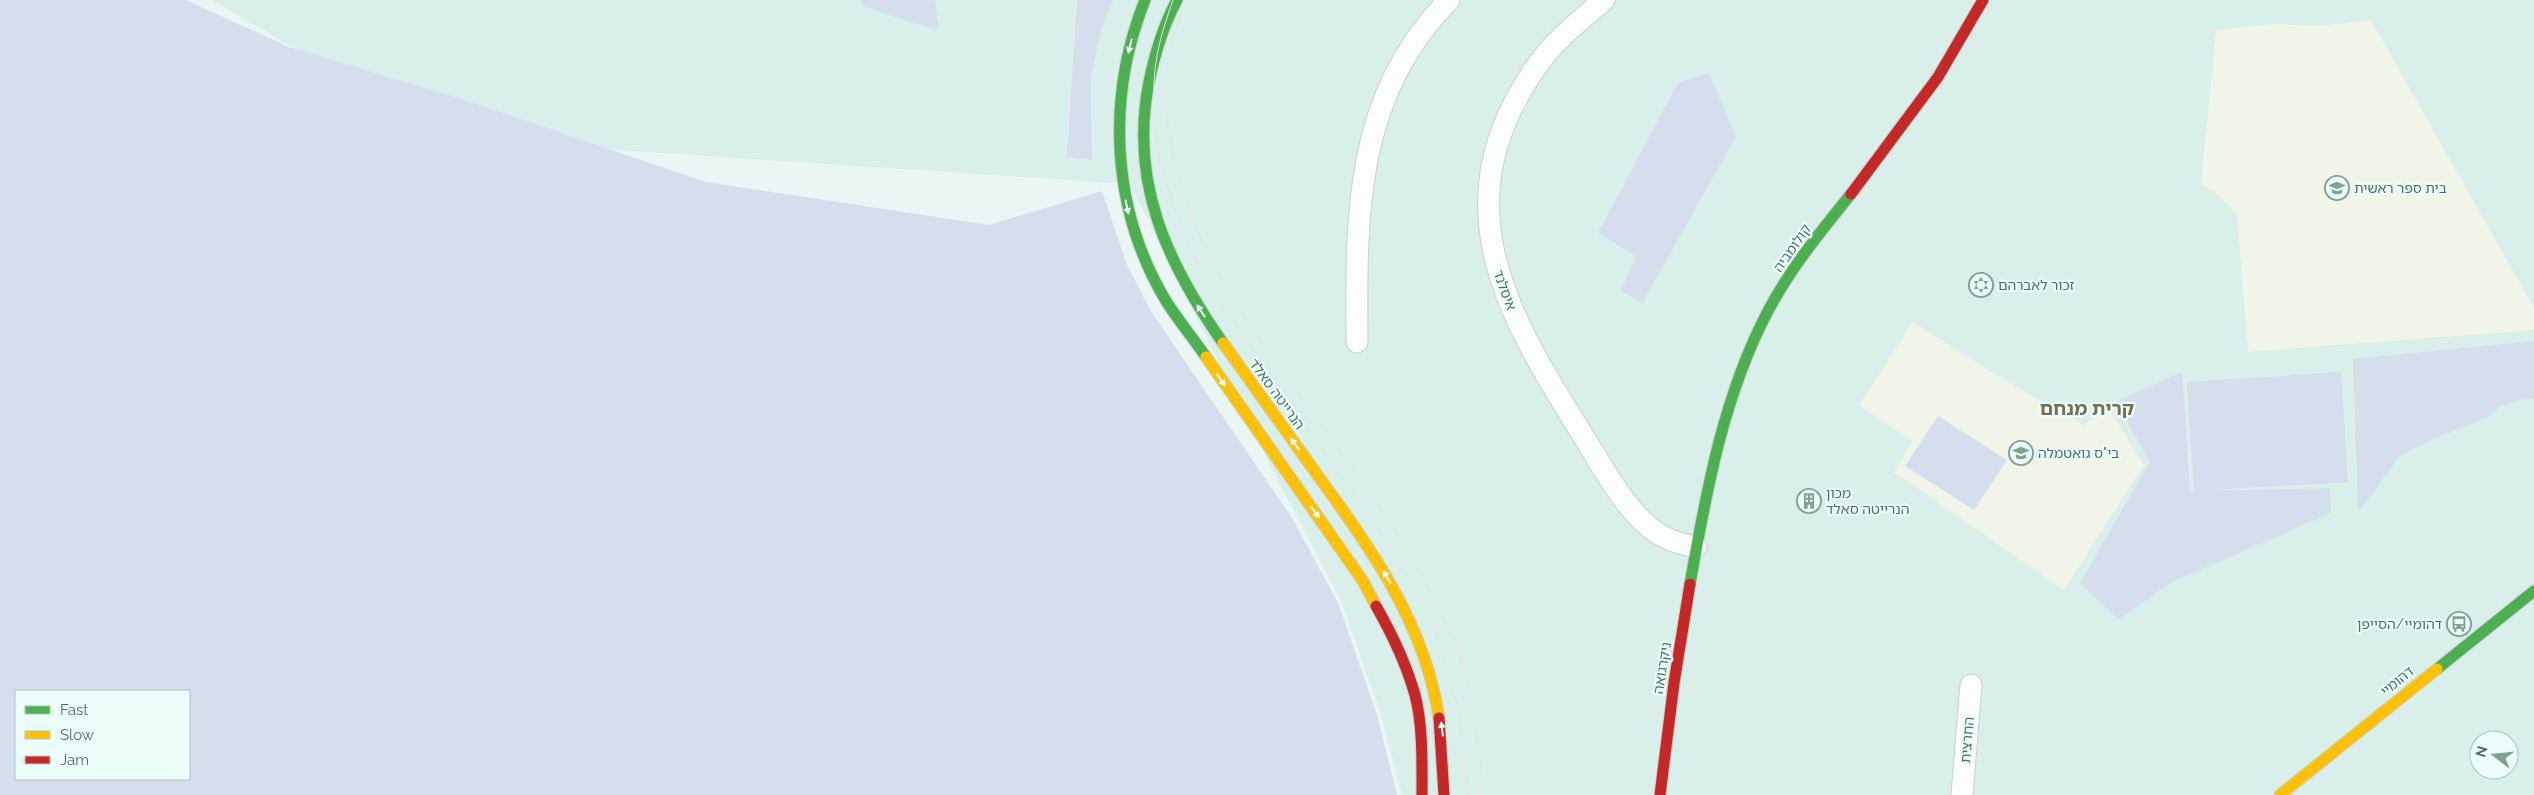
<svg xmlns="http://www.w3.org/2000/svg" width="2534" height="795" font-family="Raleway,'Noto Sans Hebrew',sans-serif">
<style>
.residential{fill:#d9efe9;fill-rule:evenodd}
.education{fill:#f1f4e9}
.green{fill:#d5deec;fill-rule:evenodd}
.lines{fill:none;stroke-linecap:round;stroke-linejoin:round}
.street-casing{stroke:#c7d3cf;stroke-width:23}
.fast-casing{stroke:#c6d3ce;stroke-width:13}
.slow-casing{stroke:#c6d3ce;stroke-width:13}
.jam-casing{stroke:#c6d3ce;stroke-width:13}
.street{stroke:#fcfefd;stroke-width:21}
.fast{stroke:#4caf50;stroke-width:11}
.slow{stroke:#ffc107;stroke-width:11}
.jam{stroke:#c62828;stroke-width:11}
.tram{stroke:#e4e5e2;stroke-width:1}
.oneway{fill:#ebfefa}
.labels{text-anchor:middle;stroke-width:4.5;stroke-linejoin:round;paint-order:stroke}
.poi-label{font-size:14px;fill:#4c7161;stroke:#ebfefa;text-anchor:start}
.street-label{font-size:14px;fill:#4c7161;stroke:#ebfefa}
.district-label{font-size:19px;font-weight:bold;fill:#736f52;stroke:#ebfefa}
</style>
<rect width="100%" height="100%" fill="#eaf6f3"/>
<path class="residential" d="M212,0H2534V795H1402L1381,714L1341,600L1274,473L1130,184L450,139ZM2479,740H2509V770H2479Z"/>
<g class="education">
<path d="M2371,20L2534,308V330L2248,352L2237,214L2215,192L2201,185L2216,30L2275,24L2318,26Z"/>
<path d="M1913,322L1991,372L2084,425L2108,408L2144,465L2064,590L1894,472L1913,441L1859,405Z"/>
</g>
<g class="green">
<path d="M0,0H186L289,47L458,98L706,182L989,225L1102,191L1127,265L1152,313L1292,518L1338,603L1377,715L1397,795H0ZM16,691H189V779H16Z"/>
<path d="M861,0H935L939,31L863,6Z"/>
<path d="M1077,0H1113L1101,29L1091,77L1092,160L1067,157Z"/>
<path d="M1709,73L1736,137L1642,303L1621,290L1636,256L1598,233L1678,83Z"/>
<path d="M2534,341V399L2519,400L2500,406L2487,417L2426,442L2400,456L2358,513L2353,359Z"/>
<path d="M2182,372L2190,492H2194L2187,382L2341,372L2348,482L2197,491L2330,488L2331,513L2172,582L2118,620L2080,583L2150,462L2116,402Z"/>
<path d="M1938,416L2007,460L1974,510L1905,466Z"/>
</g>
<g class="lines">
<defs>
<g id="street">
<path d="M1604,0C1582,19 1556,39 1539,63C1440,200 1504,310 1582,434C1603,467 1629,519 1664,537C1674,542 1685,545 1696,547"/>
<path d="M1357,342C1356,217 1354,95 1449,0"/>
<path d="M1962,795L1971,685"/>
</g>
<g id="fast">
<path d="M1145,0C1106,98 1111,209 1166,301C1178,320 1193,338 1206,357"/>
<path d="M1177,0C1163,26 1155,53 1149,82C1129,182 1167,263 1223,343"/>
<path d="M1690,584C1706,492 1724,394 1768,311C1790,269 1821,231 1851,194"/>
<path d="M2437,669L2534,591"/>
</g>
<g id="slow">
<path d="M1223,343C1254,387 1285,430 1316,473C1371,549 1425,623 1439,718"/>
<path d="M1206,357L1363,581L1376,606"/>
<path d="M2280,795L2437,669"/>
</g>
<g id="jam">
<path d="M1851,194L1938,77L1983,0"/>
<path d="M1376,606C1392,634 1406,663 1415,695C1423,725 1422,764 1422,795"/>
<path d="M1439,718L1444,795"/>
<path d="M1660,795L1674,683L1690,584"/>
</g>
</defs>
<use href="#street" class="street-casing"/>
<use href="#fast" class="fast-casing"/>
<use href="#slow" class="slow-casing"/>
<use href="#jam" class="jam-casing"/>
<use href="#street" class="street"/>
<use href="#fast" class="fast"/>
<use href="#slow" class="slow"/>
<use href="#jam" class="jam"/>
<g class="tram">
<path d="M1173,0C1166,20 1159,41 1156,62C1144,145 1179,235 1221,303L1384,538L1421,600L1437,635L1459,711L1468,795"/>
<path d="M1186,0C1178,21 1171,42 1168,64C1158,144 1193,236 1235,302C1253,331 1274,358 1293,386C1349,465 1410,542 1450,631C1473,682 1479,740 1482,795"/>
</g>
</g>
<defs><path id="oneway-solid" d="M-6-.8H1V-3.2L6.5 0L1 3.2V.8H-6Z" transform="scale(1.25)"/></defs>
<g class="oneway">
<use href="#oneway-solid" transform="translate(1130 46) rotate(104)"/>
<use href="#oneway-solid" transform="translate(1127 207) rotate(78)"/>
<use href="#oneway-solid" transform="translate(1201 311) rotate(-123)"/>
<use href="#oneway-solid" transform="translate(1221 380) rotate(54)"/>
<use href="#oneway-solid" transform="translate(1295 444) rotate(-126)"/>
<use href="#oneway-solid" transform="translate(1315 512) rotate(54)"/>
<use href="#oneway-solid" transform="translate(1387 577) rotate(-121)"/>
<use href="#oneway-solid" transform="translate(1442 729) rotate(-97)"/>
</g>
<defs>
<symbol id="school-ring" viewBox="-11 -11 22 22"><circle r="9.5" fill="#ebfefa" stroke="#83a094" stroke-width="1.5"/><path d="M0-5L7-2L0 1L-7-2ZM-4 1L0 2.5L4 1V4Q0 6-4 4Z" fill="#83a094"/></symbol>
<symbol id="synagogue-ring" viewBox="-11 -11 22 22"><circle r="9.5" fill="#ebfefa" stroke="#83a094" stroke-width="1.5"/><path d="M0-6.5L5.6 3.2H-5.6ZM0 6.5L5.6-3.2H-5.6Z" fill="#83a094"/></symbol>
<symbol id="building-ring" viewBox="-11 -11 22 22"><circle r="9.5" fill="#ebfefa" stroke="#83a094" stroke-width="1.5"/><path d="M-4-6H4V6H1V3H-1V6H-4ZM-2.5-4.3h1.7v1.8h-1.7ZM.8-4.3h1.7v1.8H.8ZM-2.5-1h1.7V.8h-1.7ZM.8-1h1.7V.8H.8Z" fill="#83a094"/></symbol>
<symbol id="bus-ring" viewBox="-11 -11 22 22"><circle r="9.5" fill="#ebfefa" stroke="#83a094" stroke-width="1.5"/><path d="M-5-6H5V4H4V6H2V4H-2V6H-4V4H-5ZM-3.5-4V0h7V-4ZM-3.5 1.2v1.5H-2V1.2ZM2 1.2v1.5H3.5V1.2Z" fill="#83a094"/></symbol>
</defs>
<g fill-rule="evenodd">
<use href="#school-ring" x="2323" y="174" width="28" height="28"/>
<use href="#synagogue-ring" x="1967" y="271" width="28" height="28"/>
<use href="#school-ring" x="2007" y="439" width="28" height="28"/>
<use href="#building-ring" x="1795" y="487" width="28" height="28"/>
<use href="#bus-ring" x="2445" y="610" width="28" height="28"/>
</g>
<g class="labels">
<g class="poi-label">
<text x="2354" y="193">בית ספר ראשית</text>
<text x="1998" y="290">זכור לאברהם</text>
<text x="2038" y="458">בי"ס גואטמלה</text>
<text x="1826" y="498">מכון<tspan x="1826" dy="16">הנרייטה סאלד</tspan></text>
<text x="2442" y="629" text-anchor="end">דהומיי/הסייפן</text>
</g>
<g class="street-label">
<text transform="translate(1792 248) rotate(-55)" y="5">קולומביה</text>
<text transform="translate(1505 290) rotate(70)" y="5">איסלנד</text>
<text transform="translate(1277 394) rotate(54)" y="5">הנרייטה סאלד</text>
<text transform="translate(1662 668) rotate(-81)" y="5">ניקרגואה</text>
<text transform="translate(2397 681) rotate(-39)" y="5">דהומיי</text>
<text transform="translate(1967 740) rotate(-85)" y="5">החרצית</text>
</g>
<g class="district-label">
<text x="2087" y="415">קרית מנחם</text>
</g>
</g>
<rect x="15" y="690" width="175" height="90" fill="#ebfefa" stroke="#abc6bd"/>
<rect x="25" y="706" width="25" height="8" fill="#4caf50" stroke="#abc6bd"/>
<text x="60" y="715" font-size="15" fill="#4c7161">Fast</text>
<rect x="25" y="731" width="25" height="8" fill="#ffc107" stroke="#abc6bd"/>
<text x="60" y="740" font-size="15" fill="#4c7161">Slow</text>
<rect x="25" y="756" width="25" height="8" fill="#c62828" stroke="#abc6bd"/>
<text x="60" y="765" font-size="15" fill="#4c7161">Jam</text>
<g transform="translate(2494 755) rotate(286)"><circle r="24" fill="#ebfefa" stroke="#abc6bd"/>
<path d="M0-4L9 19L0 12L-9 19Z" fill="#83a094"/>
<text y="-8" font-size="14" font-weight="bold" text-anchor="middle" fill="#4c7161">N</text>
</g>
</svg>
